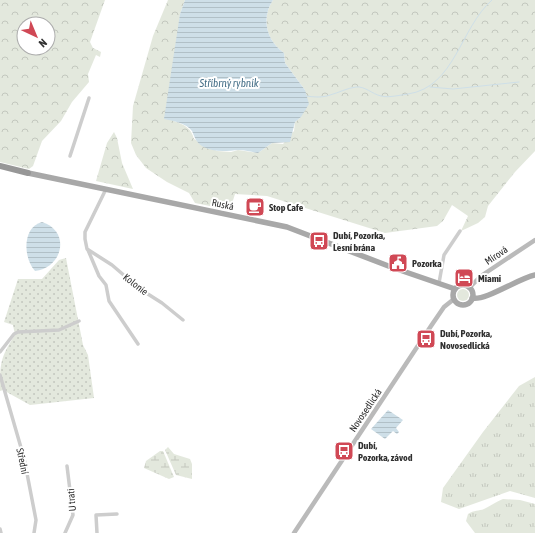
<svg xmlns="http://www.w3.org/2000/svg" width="535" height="533" font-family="'Asap Condensed',sans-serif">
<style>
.grass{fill:url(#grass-tufts)}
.forest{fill:url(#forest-crowns);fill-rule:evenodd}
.wetland{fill:url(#wetland-marsh)}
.garden{fill:url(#garden-dots)}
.water{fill:url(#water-rules)}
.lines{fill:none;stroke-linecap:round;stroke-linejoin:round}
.stream{stroke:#cedfe8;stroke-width:1}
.street{stroke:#cdcdcd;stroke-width:3.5}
.secondary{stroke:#bababa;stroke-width:4.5}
.primary{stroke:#a8a8a8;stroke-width:5.5}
.highway{stroke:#979797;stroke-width:6}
.labels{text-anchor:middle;stroke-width:4;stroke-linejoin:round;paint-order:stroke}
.street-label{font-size:10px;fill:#303030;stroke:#fff}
.poi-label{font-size:10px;font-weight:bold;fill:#303030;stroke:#fff;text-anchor:start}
.water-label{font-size:11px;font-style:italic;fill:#477088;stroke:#fff}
</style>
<defs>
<pattern id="grass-tufts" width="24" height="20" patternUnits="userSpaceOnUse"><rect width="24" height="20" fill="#e3e8dd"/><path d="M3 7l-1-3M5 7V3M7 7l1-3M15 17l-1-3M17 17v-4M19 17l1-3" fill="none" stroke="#c3c7be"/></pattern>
<pattern id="forest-crowns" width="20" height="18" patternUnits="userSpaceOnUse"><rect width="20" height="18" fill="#e3e8dd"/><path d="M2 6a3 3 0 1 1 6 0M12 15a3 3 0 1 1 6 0" fill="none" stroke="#c3c7be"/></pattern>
<pattern id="wetland-marsh" width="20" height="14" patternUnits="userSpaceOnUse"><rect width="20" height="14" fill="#e3e8dd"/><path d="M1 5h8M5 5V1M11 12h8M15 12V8" fill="none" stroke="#c3c7be"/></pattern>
<pattern id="garden-dots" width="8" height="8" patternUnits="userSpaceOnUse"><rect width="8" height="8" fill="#e3e8dd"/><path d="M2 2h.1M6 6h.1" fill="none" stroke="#c3c7be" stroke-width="1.8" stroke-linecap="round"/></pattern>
<pattern id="water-rules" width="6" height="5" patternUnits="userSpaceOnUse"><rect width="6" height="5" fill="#cedfe8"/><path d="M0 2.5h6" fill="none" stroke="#b1c0c7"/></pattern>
</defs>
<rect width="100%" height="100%" fill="#fff"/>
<g class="grass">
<circle cx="463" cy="295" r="6"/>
<path d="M535,377V498L510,491L459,509L441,502L443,488L483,432L519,386Z"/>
<path d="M503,499L520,500L535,504V533H475L466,521L468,514C474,510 479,511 484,509C491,506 495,502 503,499Z"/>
</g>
<g class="forest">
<path d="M0,0H105L90,42L93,48L101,52L100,57L96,55L88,74L89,82L72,102L61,121L42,141L33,166L29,169L0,162ZM24,24H48V48H24Z"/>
<path d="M168,0H185L180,14L174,121C185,125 191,128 194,139L217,151L231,152L238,150L258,153L272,143L283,144L294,131L295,122L301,117L305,90L285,63L284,53C266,40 261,18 273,0H535V151L515,172L488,206L485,217L478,223L461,231L468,216L452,205L443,221L437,226L385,233L267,196L235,194L230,210L195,203L189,193L167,182L146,168L136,155L131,143L133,106L153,36Z"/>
<path d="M114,132L117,138L122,163L133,189L96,181L107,143Z"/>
</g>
<g class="wetland">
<path d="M168,447L174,454L190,459L192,464V479L176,475L165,450Z"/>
<path d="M160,451H163L174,477L169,479L144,468L146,461Z"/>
</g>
<path class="garden" d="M66,258L83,345L88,355L94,398L30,405L3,390L0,391C0,363 0,358 15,335L13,325L4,322L18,279H42L59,260Z"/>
<g class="water">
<path d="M185,0H273C261,18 266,40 284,53L285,63L305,90L309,104L301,117L295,122L290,142L272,143L258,153C252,152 245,150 239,150C226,151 214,153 202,146C196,142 195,138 192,131C186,123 173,121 164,119L180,14Z"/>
<path d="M42,222C71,231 63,268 35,271C23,258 22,227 42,222Z"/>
<path d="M388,410L403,420L396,428L399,432L397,434L393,431L385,439L371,429Z"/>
</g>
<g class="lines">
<g class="stream">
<path d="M430,87L453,89L519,82"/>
<path d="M306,96C314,97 322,98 330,95C338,93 347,88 356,87C365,86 372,94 381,96C389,98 400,95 408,94C455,87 460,28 492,0"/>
</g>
<g class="street">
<path d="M70,156L89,98"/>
<path d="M106,189L85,232V239L87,249L112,265L140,289L162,303L183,320"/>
<path d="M88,250L99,276L106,285L109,301L138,344"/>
<path d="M439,283L444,255L460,231"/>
<path d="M0,352L14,334L18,332L59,330L79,321"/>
<path d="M0,375L24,458L36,520L34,533"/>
<path d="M0,529L1,533"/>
<path d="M65,533L73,515L67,466"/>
<path d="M97,533L96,515L117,514"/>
</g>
<g class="secondary">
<path d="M469,288L481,276L535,240"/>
<path d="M294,533L431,326L444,307L454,299"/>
</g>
<g class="primary">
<path d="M28,173L287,227L391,267L455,289"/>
<circle cx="463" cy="295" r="10"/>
<path d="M472,298C486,301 517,279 535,275"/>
</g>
<path class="highway" d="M0,166L28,173"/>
</g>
<defs>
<symbol id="cafe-square" viewBox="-11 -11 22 22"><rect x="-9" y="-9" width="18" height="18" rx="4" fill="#d04855" stroke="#fff"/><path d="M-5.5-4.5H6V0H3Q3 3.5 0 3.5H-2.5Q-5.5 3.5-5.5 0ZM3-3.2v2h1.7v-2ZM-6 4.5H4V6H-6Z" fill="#fff"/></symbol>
<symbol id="bus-square" viewBox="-11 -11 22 22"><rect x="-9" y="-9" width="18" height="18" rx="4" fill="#d04855" stroke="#fff"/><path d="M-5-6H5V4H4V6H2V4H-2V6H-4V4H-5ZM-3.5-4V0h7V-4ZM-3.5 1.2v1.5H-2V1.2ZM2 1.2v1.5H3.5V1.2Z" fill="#fff"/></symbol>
<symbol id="civic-square" viewBox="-11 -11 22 22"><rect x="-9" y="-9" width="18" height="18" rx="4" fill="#d04855" stroke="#fff"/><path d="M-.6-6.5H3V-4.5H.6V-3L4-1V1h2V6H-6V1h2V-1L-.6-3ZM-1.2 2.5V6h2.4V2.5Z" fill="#fff"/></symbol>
<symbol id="hotel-square" viewBox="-11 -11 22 22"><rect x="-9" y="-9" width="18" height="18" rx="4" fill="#d04855" stroke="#fff"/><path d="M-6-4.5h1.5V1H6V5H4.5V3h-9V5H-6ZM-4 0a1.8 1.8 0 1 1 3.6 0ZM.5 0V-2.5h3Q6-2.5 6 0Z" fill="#fff"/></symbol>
</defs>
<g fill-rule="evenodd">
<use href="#cafe-square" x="244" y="196" width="22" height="22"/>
<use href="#bus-square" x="308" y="230" width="22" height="22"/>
<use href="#civic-square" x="387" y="252" width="22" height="22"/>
<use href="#hotel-square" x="453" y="267" width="22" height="22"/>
<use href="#bus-square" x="415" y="328" width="22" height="22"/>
<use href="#bus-square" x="333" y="440" width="22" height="22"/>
</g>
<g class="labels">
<g class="street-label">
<text transform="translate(223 204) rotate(12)" y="4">Ruská</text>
<text transform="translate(496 255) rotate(-34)" y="4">Mírová</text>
<text transform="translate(136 284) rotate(38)" y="4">Kolonie</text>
<text transform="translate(365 410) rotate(-56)" y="4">Novosedlická</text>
<text transform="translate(23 461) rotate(78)" y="4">Střední</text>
<text transform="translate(71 500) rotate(-95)" y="4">U trati</text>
</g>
<g class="poi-label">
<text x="269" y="211">Stop Cafe</text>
<text x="333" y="239">Dubí, Pozorka,<tspan x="333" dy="12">Lesní brána</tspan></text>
<text x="412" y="267">Pozorka</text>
<text x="478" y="282">Miami</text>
<text x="440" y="337">Dubí, Pozorka,<tspan x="440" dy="12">Novosedlická</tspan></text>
<text x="358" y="449">Dubí,<tspan x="358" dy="12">Pozorka, závod</tspan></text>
</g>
<g class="water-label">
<text x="229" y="87">Stříbrný rybník</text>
</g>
</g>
<g transform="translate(36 36) rotate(136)"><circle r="19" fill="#ffffff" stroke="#acacac"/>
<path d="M0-3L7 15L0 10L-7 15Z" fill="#d04855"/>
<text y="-6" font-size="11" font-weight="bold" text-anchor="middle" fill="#303030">N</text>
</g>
</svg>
